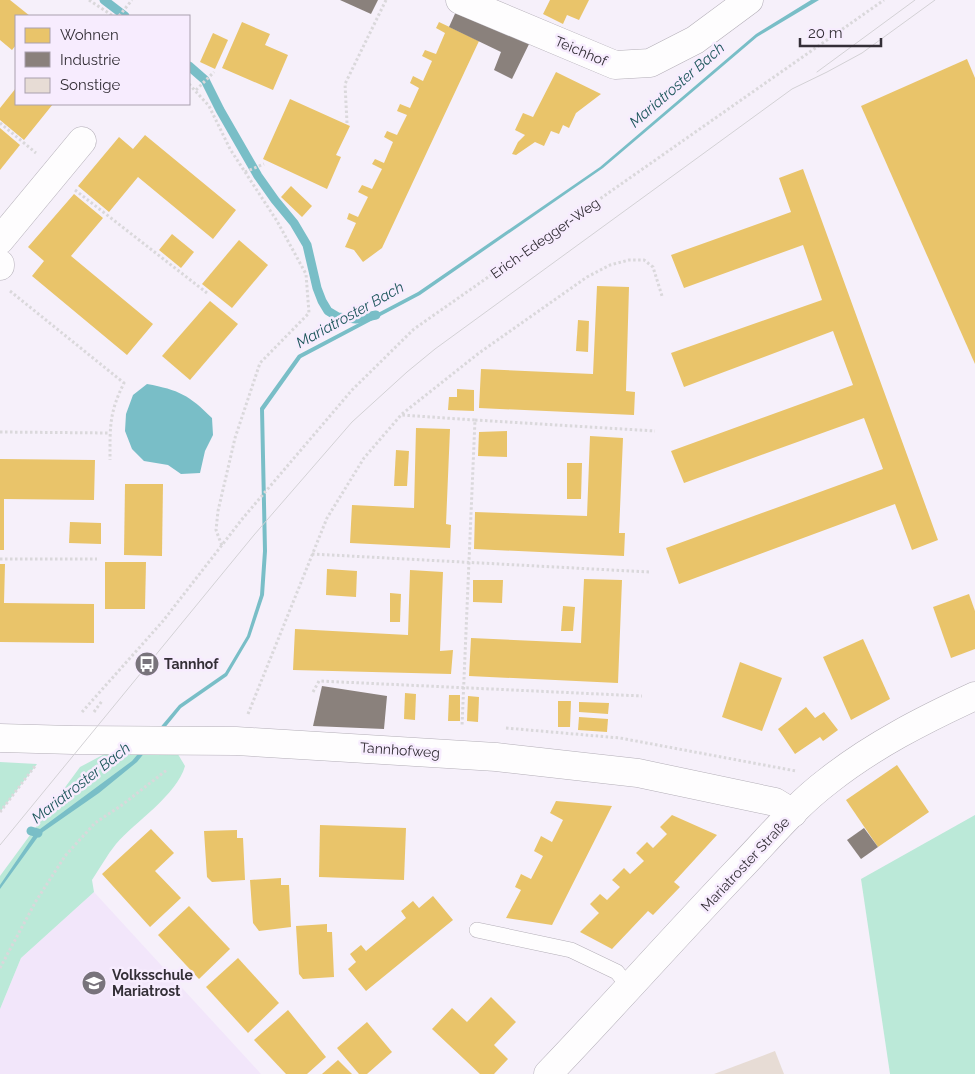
<svg xmlns="http://www.w3.org/2000/svg" width="975" height="1074" font-family="Raleway,sans-serif">
<style>
.built{fill:#f2e6fa}
.green{fill:#bbe9d8}
.water{fill:#79bec7}
.homes{fill:#e9c46a}
.industry{fill:#8a817c}
.lines{fill:none;stroke-linecap:round;stroke-linejoin:round}
.stream{stroke:#79bec7;stroke-width:9}
.building{fill:#e7dcd5}
.service-casing{stroke:#b3aeb7;stroke-width:16}
.minor-casing{stroke:#b3aeb7;stroke-width:29}
.primary-casing{stroke:#b3aeb7;stroke-width:29}
.path{stroke:#dad8db;stroke-width:3;stroke-dasharray:2.5 2.5;stroke-linecap:butt}
.service{stroke:#fefdfe;stroke-width:15}
.minor{stroke:#fefdfe;stroke-width:28}
.primary{stroke:#fefdfe;stroke-width:28}
.tram{stroke:#d3d1d5;stroke-width:1}
.labels{text-anchor:middle;stroke-width:5;stroke-linejoin:round;paint-order:stroke}
.street-label{font-size:14px;fill:#342f37;stroke:#f7ecfe}
.poi-label{font-size:14px;font-weight:bold;fill:#342f37;stroke:#f7ecfe;text-anchor:start}
.water-label{font-size:15px;font-style:italic;fill:#1e575c;stroke:#f7ecfe}
</style>
<rect width="100%" height="100%" fill="#f6f0fa"/>
<path class="built" d="M94,892L261,1074H0V1009L21,958Z"/>
<g class="green">
<path d="M114,749L176,751L185,766C177,795 135,822 116,844C107,855 100,868 92,880L94,892L21,958L0,1009V876L80,767Z"/>
<path d="M0,762L37,764L0,812Z"/>
<path d="M975,815V1074H890L861,879Z"/>
</g>
<g class="water">
<path d="M811,0H819L757,37L603,168L420,295L301,358L264,410L267,551L264,595L250,637L227,676L181,708L137,762L99,793L40,834L0,889V885L36,832L132,761L179,705L225,673L247,636L260,595L263,551L260,408L298,355L418,292L600,167L756,34Z"/>
<path d="M147,384C179,390 189,395 212,418L213,435L205,451L200,473L181,474L168,465L144,461L132,449L125,431L126,414L133,395Z"/>
</g>
<g class="homes">
<path d="M0,0H10L30,16H16V45L12,50L0,40Z"/>
<path d="M550,0H589L579,20L567,15L563,24L543,14Z"/>
<path d="M242,22L270,34L265,45L288,55L273,90L222,68Z"/>
<path d="M439,22L479,41L382,248L363,262L354,250L345,247L356,223L347,219L349,213L358,217L368,197L358,192L362,185L372,189L382,169L372,164L375,159L384,163L393,142L384,137L387,131L397,135L407,115L397,111L400,104L410,108L419,88L410,83L413,76L423,81L432,61L422,56L425,50L436,54L445,33L436,28Z"/>
<path d="M213,33L228,40L215,69L200,62Z"/>
<path d="M967,59L975,78V364L861,106Z"/>
<path d="M556,72L601,94L576,113L569,128L563,125L559,134L551,131L544,146L535,142L516,155L512,154L518,142L525,135L515,130L523,113L533,117Z"/>
<path d="M16,88V104H53L24,140L0,120V108Z"/>
<path d="M290,99L350,126L336,155L341,157L327,189L263,159Z"/>
<path d="M0,128L20,145L0,170Z"/>
<path d="M145,135L236,210L213,239L138,177L109,212L78,186L119,137L133,149Z"/>
<path d="M803,169L938,540L912,550L895,504L679,584L666,548L883,469L864,418L684,483L671,451L853,385L833,331L684,387L671,353L822,300L803,245L684,288L671,255L791,212L779,178Z"/>
<path d="M291,186L312,206L302,217L281,197Z"/>
<path d="M74,194L103,218L71,256L153,324L127,355L32,276L44,261L28,247Z"/>
<path d="M172,234L194,252L181,268L159,250Z"/>
<path d="M239,240L268,265L232,308L202,284Z"/>
<path d="M597,286L629,287L626,391L635,392L634,415L479,408L481,369L593,374Z"/>
<path d="M210,301L238,324L190,380L162,356Z"/>
<path d="M578,320L589,321L588,352L576,351Z"/>
<path d="M457,389L474,390V411L448,410L449,397H457Z"/>
<path d="M416,428L450,429L446,524L451,525L450,548L350,543L352,505L414,508Z"/>
<path d="M507,431V457L478,456L479,432Z"/>
<path d="M590,436L623,438L619,533H625L624,556L474,549L475,512L587,516Z"/>
<path d="M396,450L409,451L407,486H394Z"/>
<path d="M0,459L95,460L94,500L4,499V550H0Z"/>
<path d="M567,463H582L581,499H567Z"/>
<path d="M125,484H163L162,556L124,555Z"/>
<path d="M70,522L101,523V544L69,543Z"/>
<path d="M105,562H146L145,609H105Z"/>
<path d="M0,564H5L4,603L94,604V643L0,642Z"/>
<path d="M327,569L357,571L356,597L326,595Z"/>
<path d="M410,570L443,572L440,651L453,650L451,674L293,670L295,629L408,635Z"/>
<path d="M584,579L622,580L618,683L469,676L471,638L581,643Z"/>
<path d="M473,580H503L502,603L473,602Z"/>
<path d="M390,593L401,594L400,622H390Z"/>
<path d="M969,594L975,611V649L951,658L933,607Z"/>
<path d="M563,606L575,607L573,631H561Z"/>
<path d="M863,639L890,699L851,720L823,657Z"/>
<path d="M740,662L782,678L762,731L722,717Z"/>
<path d="M405,693L416,694L415,720L404,719Z"/>
<path d="M449,695H460V721H448Z"/>
<path d="M468,696L479,697L478,722L467,721Z"/>
<path d="M558,701H571L570,727H558Z"/>
<path d="M579,702L609,703L608,714L579,712Z"/>
<path d="M806,707L815,718L824,712L838,730L823,741L820,737L795,754L778,729Z"/>
<path d="M579,717L608,719L607,732L578,730Z"/>
<path d="M897,765L929,812L878,847L846,800Z"/>
<path d="M556,801L612,806L552,925L506,918L521,890L515,887L521,874L531,879L543,856L534,851L541,836L552,842L563,820L550,813Z"/>
<path d="M672,815L717,835L674,882L680,887L653,915L648,911L612,949L580,932L599,913L590,904L600,894L607,900L620,887L612,880L624,868L630,874L644,861L636,853L647,842L653,848L667,834L660,827Z"/>
<path d="M320,825L406,828L404,880L319,877Z"/>
<path d="M151,829L174,853L155,871L181,898L150,927L102,874Z"/>
<path d="M237,830V838H243L245,880L212,882L207,877L204,831Z"/>
<path d="M281,878V885H289L291,927L259,931L253,923L250,880Z"/>
<path d="M433,896L453,920L366,991L348,969L356,962L350,954L361,945L366,951L406,918L401,911L413,901L419,908Z"/>
<path d="M189,906L230,949L199,979L158,935Z"/>
<path d="M327,924V932H332L334,977L303,979L299,974L296,926Z"/>
<path d="M238,958L279,1003L248,1033L206,987Z"/>
<path d="M491,997L516,1022L494,1045L508,1059L494,1074H480L432,1029L452,1008L467,1022Z"/>
<path d="M288,1010L326,1057L307,1074H286L254,1040Z"/>
<path d="M367,1022L392,1052L367,1074H359L337,1048Z"/>
<path d="M338,1060L352,1074H322Z"/>
</g>
<g class="industry">
<path d="M340,0H378L371,14Z"/>
<path d="M458,7L530,42L512,79L494,70L501,52L449,27Z"/>
<path d="M322,686L387,696L384,729L313,726Z"/>
<path d="M864,828L878,847L861,859L847,840Z"/>
</g>
<g class="lines">
<g class="stream">
<path d="M104,0L125,16"/>
<path d="M189,66L205,80L220,110L258,176L275,200L294,223L307,245L317,288L322,301L328,311L338,317L356,319L376,315"/>
<path d="M31,831L38,833"/>
</g>
</g>
<path class="building" d="M775,1051L784,1074H714Z"/>
<g class="lines">
<defs>
<path id="service" d="M477,930L571,950L617,972L630,989"/>
<g id="minor">
<path d="M460,0L615,65L650,63L695,40L749,0"/>
<path d="M0,240L82,141"/>
<path d="M0,264V266"/>
<path d="M0,738L73,740L236,741L496,757L638,773L775,802L793,813"/>
</g>
<path id="primary" d="M548,1074C613,1006 675,936 739,869C768,839 795,806 828,781C872,746 923,720 975,696"/>
</defs>
<use href="#service" class="service-casing"/>
<use href="#minor" class="minor-casing"/>
<use href="#primary" class="primary-casing"/>
<g class="path">
<path d="M89,0L113,16"/>
<path d="M119,16L132,0"/>
<path d="M189,84L209,106L230,149L277,221L306,274L309,313L260,363L235,438L218,511L216,530L222,546"/>
<path d="M196,90L214,72"/>
<path d="M0,123L36,153"/>
<path d="M347,123L345,84L386,0"/>
<path d="M245,172L264,164"/>
<path d="M75,190L207,293"/>
<path d="M10,291L124,383C109,413 110,427 110,460"/>
<path d="M402,414L479,353L587,277L610,265L629,260H644L653,267L662,296"/>
<path d="M475,420L655,431"/>
<path d="M0,432L110,433"/>
<path d="M312,554L649,572"/>
<path d="M0,559H97"/>
<path d="M313,692L319,681L642,696"/>
<path d="M82,712L163,621L243,518L352,390L414,329L884,0"/>
<path d="M94,712L102,701"/>
<path d="M248,714L327,518L364,458L401,415L475,420L462,726"/>
<path d="M506,728L620,738L796,771"/>
<path d="M0,812L35,766"/>
<path d="M0,968L36,901L65,856L95,823L122,805L168,769"/>
</g>
<use href="#service" class="service"/>
<use href="#minor" class="minor"/>
<use href="#primary" class="primary"/>
<g class="tram">
<path d="M817,72L915,0"/>
<path d="M0,845L254,535L352,422L407,372L435,349L792,89L827,72L862,53L935,0"/>
</g>
</g>
<defs>
<symbol id="bus-disc" viewBox="-11 -11 22 22"><circle r="9.5" fill="#78737b" stroke="#f7ecfe"/><path d="M-5-6H5V4H4V6H2V4H-2V6H-4V4H-5ZM-3.5-4V0h7V-4ZM-3.5 1.2v1.5H-2V1.2ZM2 1.2v1.5H3.5V1.2Z" fill="#fff"/></symbol>
<symbol id="school-disc" viewBox="-11 -11 22 22"><circle r="9.5" fill="#78737b" stroke="#f7ecfe"/><path d="M0-5L7-2L0 1L-7-2ZM-4 1L0 2.5L4 1V4Q0 6-4 4Z" fill="#fff"/></symbol>
</defs>
<g fill-rule="evenodd">
<use href="#bus-disc" x="133" y="650" width="28" height="28"/>
<use href="#school-disc" x="80" y="969" width="28" height="28"/>
</g>
<g class="labels">
<g class="street-label">
<text transform="translate(581 51) rotate(23)" y="5">Teichhof</text>
<text transform="translate(545 238) rotate(-35)" y="5">Erich-Edegger-Weg</text>
<text transform="translate(400 750) rotate(4)" y="5">Tannhofweg</text>
<text transform="translate(745 864) rotate(-47)" y="5">Mariatroster Straße</text>
</g>
<g class="poi-label">
<text x="164" y="669">Tannhof</text>
<text x="112" y="980">Volksschule<tspan x="112" dy="16">Mariatrost</tspan></text>
</g>
<g class="water-label">
<text transform="translate(677 85) rotate(-41)" y="5">Mariatroster Bach</text>
<text transform="translate(350 315) rotate(-29)" y="5">Mariatroster Bach</text>
<text transform="translate(81 783) rotate(-38)" y="5">Mariatroster Bach</text>
</g>
</g>
<rect x="15" y="15" width="175" height="90" fill="#f7ecfe" stroke="#a9a0ae"/>
<rect x="25" y="28" width="25" height="15" fill="#e9c46a" stroke="#a9a0ae"/>
<text x="60" y="40" font-size="15" fill="#342f37">Wohnen</text>
<rect x="25" y="52" width="25" height="15" fill="#8a817c" stroke="#a9a0ae"/>
<text x="60" y="65" font-size="15" fill="#342f37">Industrie</text>
<rect x="25" y="78" width="25" height="15" fill="#e7dcd5" stroke="#a9a0ae"/>
<text x="60" y="90" font-size="15" fill="#342f37">Sonstige</text>
<path d="M800 38v8h81v-8" fill="none" stroke="#342f37" stroke-width="2.5"/>
<text x="808" y="38" font-size="15" fill="#342f37" stroke="#f7ecfe" stroke-width="4" paint-order="stroke">20 m</text>
</svg>
